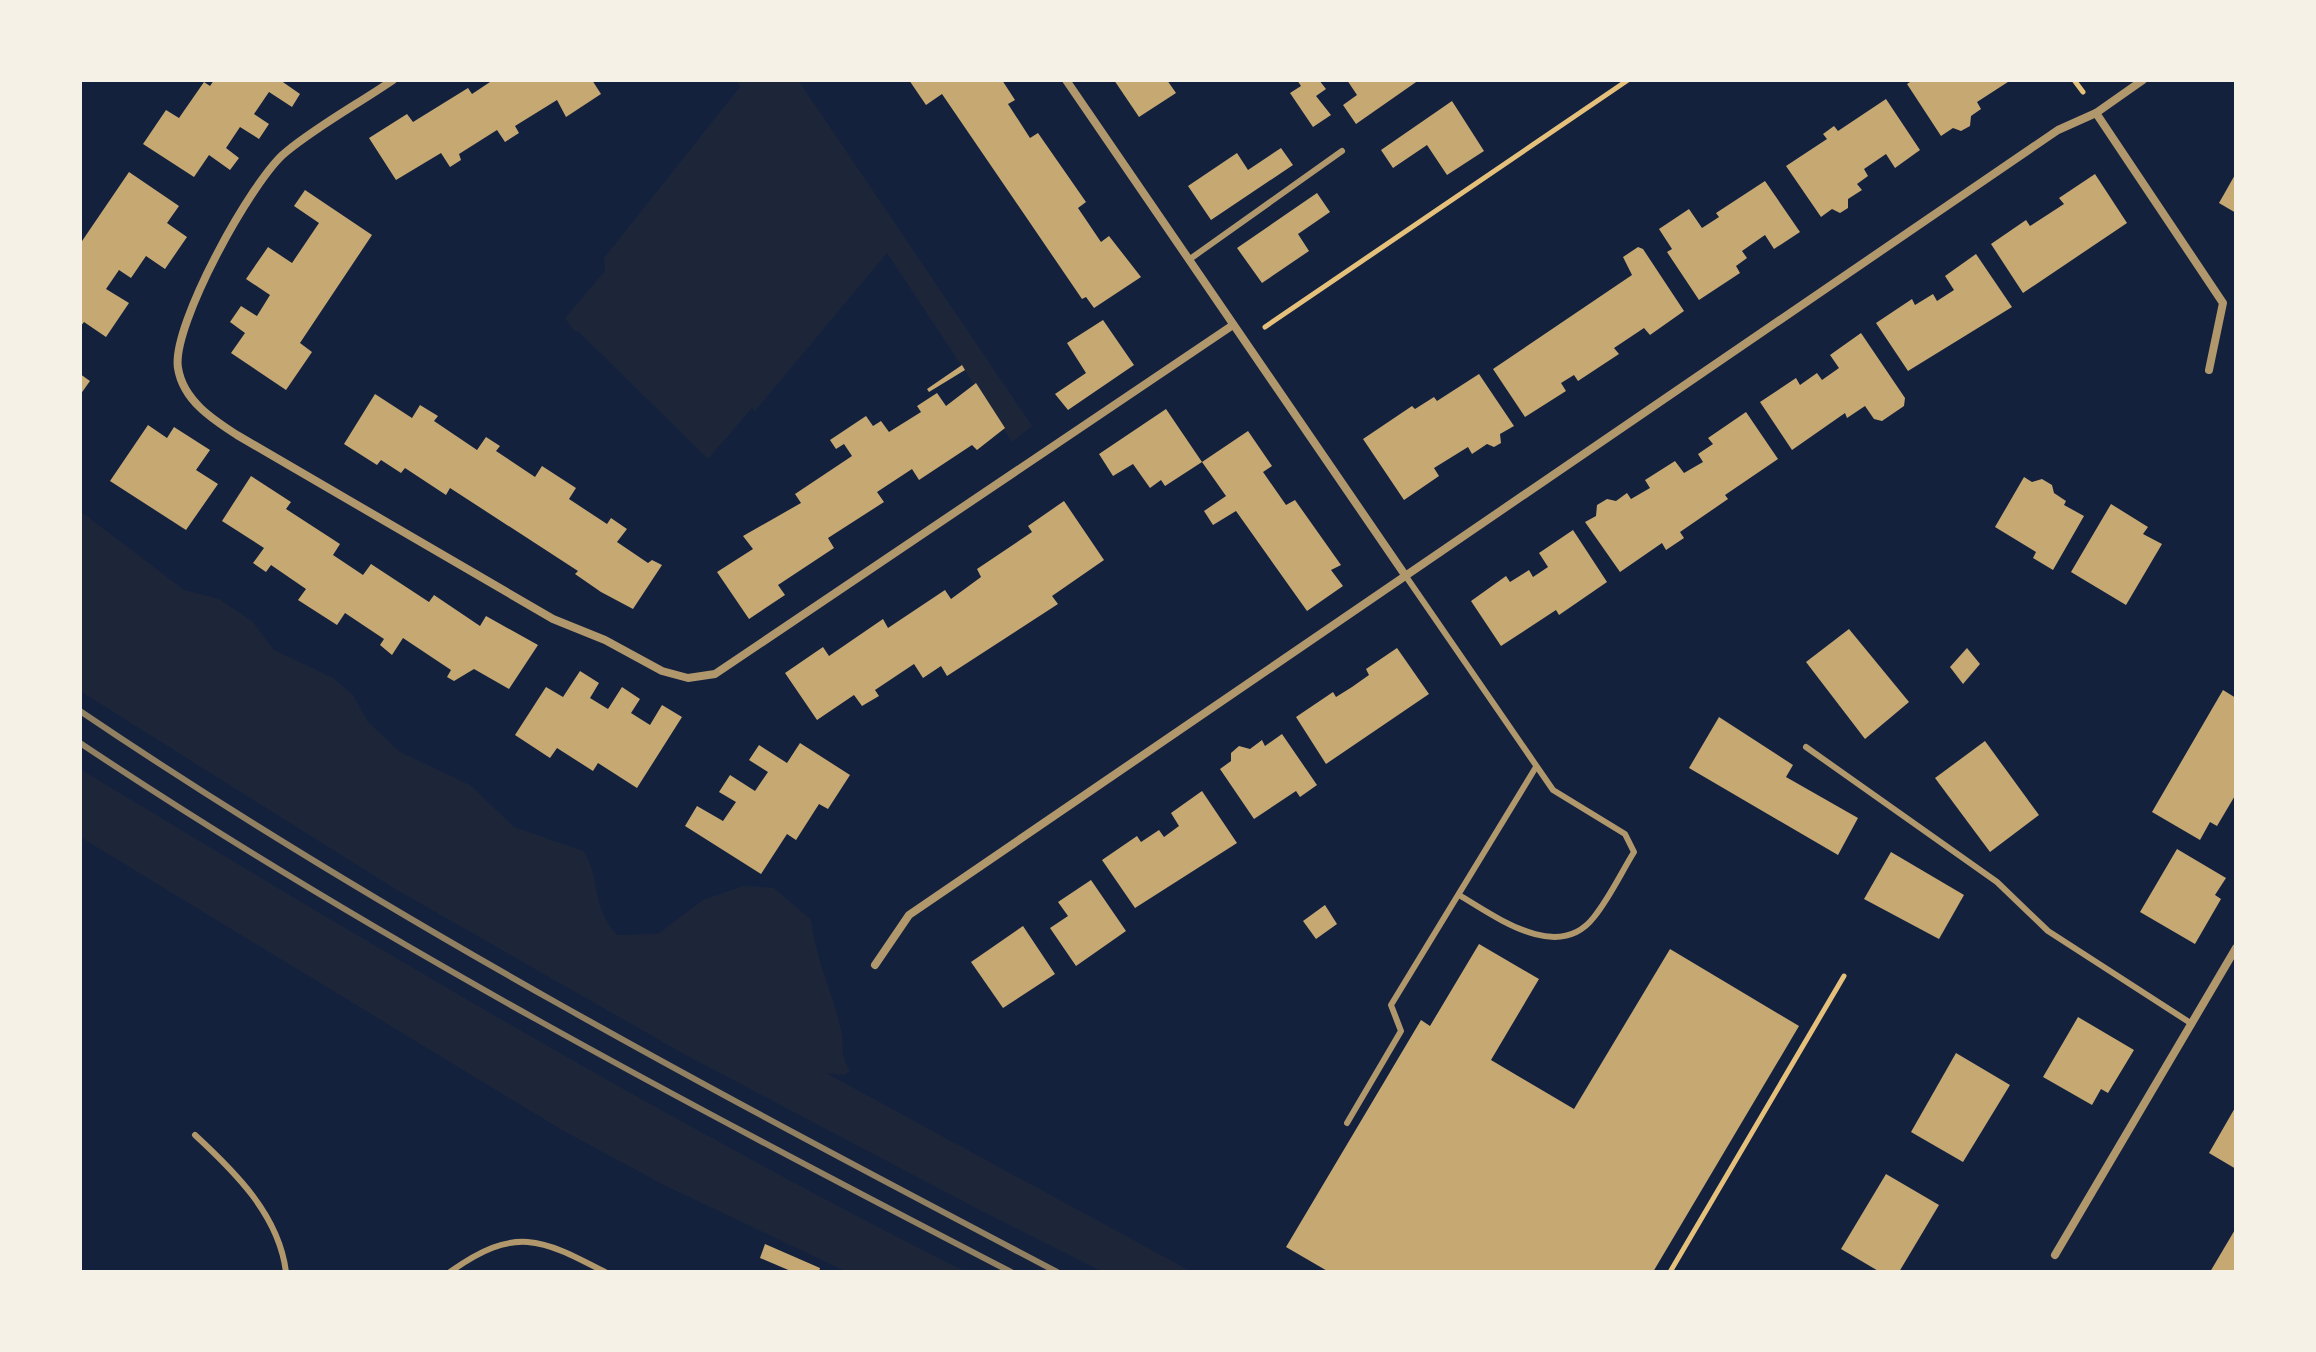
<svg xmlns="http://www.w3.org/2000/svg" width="2316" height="1352" font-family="'Titillium Web',sans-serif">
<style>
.green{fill:#1d2539}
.building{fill:#c6a872}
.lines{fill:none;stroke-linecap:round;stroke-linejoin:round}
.path{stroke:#e5c07b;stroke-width:5}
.service{stroke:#b1986c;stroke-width:6}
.minor{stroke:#b1986c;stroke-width:8}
.rail{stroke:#918062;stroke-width:6}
</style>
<rect width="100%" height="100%" fill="#14213d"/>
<g class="green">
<path d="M736,80H798L1032,426L1012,442L887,253L755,411L752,408L708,459L579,332L574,331L565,318L605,271L604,258L740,87Z"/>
<path d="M80,511L184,590L219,599L252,621L274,650L333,678L353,695L368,722L400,752L470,785L514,827L583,851C601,876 590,906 617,935L658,934L703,900L743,886L774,888L811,920C815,959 833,992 841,1030C845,1049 839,1053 850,1071L844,1075L826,1073L1192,1272H1103L976,1208L684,1054L397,890L80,691Z"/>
<path d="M80,769C371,945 662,1119 966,1272H847L662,1184L562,1130L80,837Z"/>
</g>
<g class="building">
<path d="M214,80H280L300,94L292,107L269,92L254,114L269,124L259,139L240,127L226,148L239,158L230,170L209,155L194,177L143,144L166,110L179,118L204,82L210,86Z"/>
<path d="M493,80H592L601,94L566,117L557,100L515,126L519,133L505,142L497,130L459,154L461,160L450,167L441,153L396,180L369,138L407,114L413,122L468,88L472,94Z"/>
<path d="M909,80H1002L1015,100L1008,104L1030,138L1038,133L1086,202L1078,208L1101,242L1109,236L1141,277L1094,308L1086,297L1082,299L942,94L926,105Z"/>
<path d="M1114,80H1167L1176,93L1139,117Z"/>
<path d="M1297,80H1319L1326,89L1316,96L1331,115L1313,127L1290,93L1301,86Z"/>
<path d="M1347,80H1419L1356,124L1343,105L1357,95Z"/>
<path d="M1913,80H2011L1977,102L1981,109L1971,116L1970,126L1961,131L1953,128L1941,136L1907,84Z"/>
<path d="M1886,99L1920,150L1895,168L1886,154L1864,169L1868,176L1857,184L1862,190L1848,199V208L1840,213L1832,209L1821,217L1786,166L1827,139L1823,134L1834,126L1838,131Z"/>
<path d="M1452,101L1484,151L1447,175L1427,145L1393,168L1381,150Z"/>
<path d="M1281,148L1293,165L1211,220L1188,186L1237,153L1248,170Z"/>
<path d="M129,172L179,206L167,223L187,237L165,269L146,256L131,278L119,270L106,289L129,303L106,337L84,322L80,327V244Z"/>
<path d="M2236,173V213L2219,203Z"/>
<path d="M2095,174L2127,223L2023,293L1991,244L2026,220L2030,226L2064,204L2059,198Z"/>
<path d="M1765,181L1800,232L1774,249L1765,235L1742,251L1747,258L1736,266L1740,273L1699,300L1667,252L1672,249L1659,229L1689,209L1702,228L1719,217L1716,213Z"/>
<path d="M305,190L372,235L300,343L312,352L286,390L231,353L245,333L230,322L241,306L257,316L270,295L246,279L268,247L292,263L319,223L294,206Z"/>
<path d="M1317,193L1330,212L1298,234L1309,251L1262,283L1237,248Z"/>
<path d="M1638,247L1643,249L1684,311L1650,335L1644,328L1614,348L1619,354L1578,381L1574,375L1561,383L1566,391L1525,417L1493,369L1632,275L1623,257Z"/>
<path d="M1976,254L2012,307L1908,371L1876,323L1912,299L1915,305L1933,294L1937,301L1954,290L1945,276Z"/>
<path d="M1103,320L1134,365L1068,410L1055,394L1086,373L1067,343Z"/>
<path d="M1861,333L1905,398L1904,406L1882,421L1874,419L1865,406L1847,418L1845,413L1792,450L1760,402L1796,378L1800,385L1817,373L1822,380L1839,368L1830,355Z"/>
<path d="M962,365L965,370L929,392L927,389Z"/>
<path d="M80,374L90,381L80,395Z"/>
<path d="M1479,374L1514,426L1500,434L1501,443L1494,447L1487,444L1472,454L1468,447L1434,468L1439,476L1404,500L1363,439L1412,406L1415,409L1434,397L1437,401Z"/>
<path d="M976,383L1005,428L977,450L972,445L919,480L912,469L877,492L884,502L828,538L834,548L778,585L785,595L749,619L717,572L753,549L743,536L801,503L795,494L852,456L844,444L836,449L830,440L866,416L873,426L881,421L889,432L921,412L917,406L937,393L946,406Z"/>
<path d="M375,394L412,418L420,405L438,416L434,421L477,450L486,437L500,446L496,451L535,477L542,466L576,488L569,499L607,524L611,518L627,529L617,542L648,563L652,560L662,565L633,609L601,592L575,574L578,571L450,488L446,495L405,468L401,473L381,460L377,465L344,444Z"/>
<path d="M1166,409L1202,462L1165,486L1161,480L1150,488L1133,464L1113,476L1099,454Z"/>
<path d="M1746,412L1778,459L1725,495L1728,499L1680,532L1684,538L1666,550L1662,543L1620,572L1585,522L1596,516L1597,505L1607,499L1616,501L1627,493L1631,499L1650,488L1645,480L1675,461L1684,473L1703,462L1698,454L1713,444L1708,438Z"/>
<path d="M148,425L167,438L174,427L210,450L196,470L218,484L186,530L110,481Z"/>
<path d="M1248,431L1272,466L1263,472L1286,505L1295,500L1341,565L1331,570L1343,586L1307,611L1236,511L1213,525L1204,511L1226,496L1202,462Z"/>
<path d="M251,476L291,502L286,509L340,544L333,555L363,575L371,564L429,602L434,595L480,626L486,616L538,645L509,689L474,669L454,681L447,677L451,670L403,638L392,655L380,645L384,639L345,613L337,625L298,600L306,589L271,565L266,572L253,563L264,548L222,521Z"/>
<path d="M2024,477L2032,482L2042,479L2052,485L2054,493L2066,501L2064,505L2084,516L2053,570L2033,558L2036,552L1995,527Z"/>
<path d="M1064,501L1104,560L1052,596L1058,604L947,676L941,666L923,678L914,664L875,690L879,696L862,706L854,695L817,720L785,673L823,647L829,656L883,619L888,628L945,590L951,599L981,577L977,569L1032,532L1028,526Z"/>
<path d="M2111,504L2148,527L2143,534L2162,544L2126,605L2071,572Z"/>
<path d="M1573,530L1607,582L1559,615L1556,610L1501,646L1471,601L1506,576L1510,582L1529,570L1533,577L1548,567L1539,553Z"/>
<path d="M1849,629L1909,702L1865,739L1806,662Z"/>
<path d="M1397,648L1429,694L1326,764L1296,717L1333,692L1336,697L1352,687L1369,675L1366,669Z"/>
<path d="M1967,648L1980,664L1963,684L1950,667Z"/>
<path d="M580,671L599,683L590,698L608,709L622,687L640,699L631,713L650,725L662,705L682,717L637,788L598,763L593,771L557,748L550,758L515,735L546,687L563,697Z"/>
<path d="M2223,690L2236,698V794L2217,826L2210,822L2200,840L2152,812Z"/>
<path d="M1719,717L1793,765L1786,777L1858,818L1838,855L1689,768Z"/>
<path d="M1282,734L1317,785L1300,797L1296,791L1254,819L1220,769L1231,761V753L1239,746L1250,749L1262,740L1265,746Z"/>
<path d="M1985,741L2039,815L1990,852L1935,778Z"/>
<path d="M800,743L850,775L828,809L819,804L796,840L787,834L761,874L685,826L697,806L723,821L736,802L719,792L730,775L755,791L768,772L749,760L759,745L787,763Z"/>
<path d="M1202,791L1237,843L1135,908L1102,860L1137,836L1141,842L1159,830L1164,837L1179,826L1171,813Z"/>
<path d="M2177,849L2226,878L2215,895L2221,899L2195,944L2140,912Z"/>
<path d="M1891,852L1964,895L1939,939L1864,899Z"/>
<path d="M1091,880L1126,931L1076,966L1050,928L1068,916L1058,902Z"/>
<path d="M1325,905L1337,924L1316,939L1303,921Z"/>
<path d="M1023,926L1055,974L1003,1008L971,962Z"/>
<path d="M1479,944L1539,979L1491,1060L1574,1109L1670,949L1799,1026L1653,1272H1329L1286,1247L1421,1020L1430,1026Z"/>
<path d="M2078,1017L2134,1050L2108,1093L2101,1089L2092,1105L2043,1077Z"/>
<path d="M1956,1053L2010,1085L1963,1162L1911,1132Z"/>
<path d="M2236,1106V1169L2209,1153Z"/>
<path d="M1886,1174L1939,1205L1899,1272H1880L1841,1249Z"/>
<path d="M2236,1228V1272H2210Z"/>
<path d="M765,1244L820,1268L819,1272H793L760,1258Z"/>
</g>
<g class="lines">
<g class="path">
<path d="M2074,80L2083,92"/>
<path d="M1265,327L1628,80"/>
<path d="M1670,1272L1844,976"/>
</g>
<g class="service">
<path d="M1190,259L1342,151"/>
<path d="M1405,575L1553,790L1625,834L1634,852C1621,873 1610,897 1594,917C1558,964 1495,916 1459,895"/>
<path d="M1806,747L1997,882L2048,931L2192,1024"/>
<path d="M1347,1123L1401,1031L1391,1005L1536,767"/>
<path d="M195,1135C235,1172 279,1215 286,1272"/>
<path d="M450,1272C515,1226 540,1238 605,1272"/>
</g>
<g class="minor">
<path d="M393,80C358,104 319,125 286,152C253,178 171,326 178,368C183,400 212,419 237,435L553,619L605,640L662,671L688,678L715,674L1233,325"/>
<path d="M1066,80L1405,575"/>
<path d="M2096,113L2223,303L2209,370"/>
<path d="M875,965L909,915L2058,130L2096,113L2143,80"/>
<path d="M2055,1255L2236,948"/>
</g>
<g class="rail">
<path d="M80,711C392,922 724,1097 1057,1272"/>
<path d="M80,743C377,941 694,1108 1011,1272"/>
</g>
</g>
<rect width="2316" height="1352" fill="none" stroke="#f6f1e7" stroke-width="164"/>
</svg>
